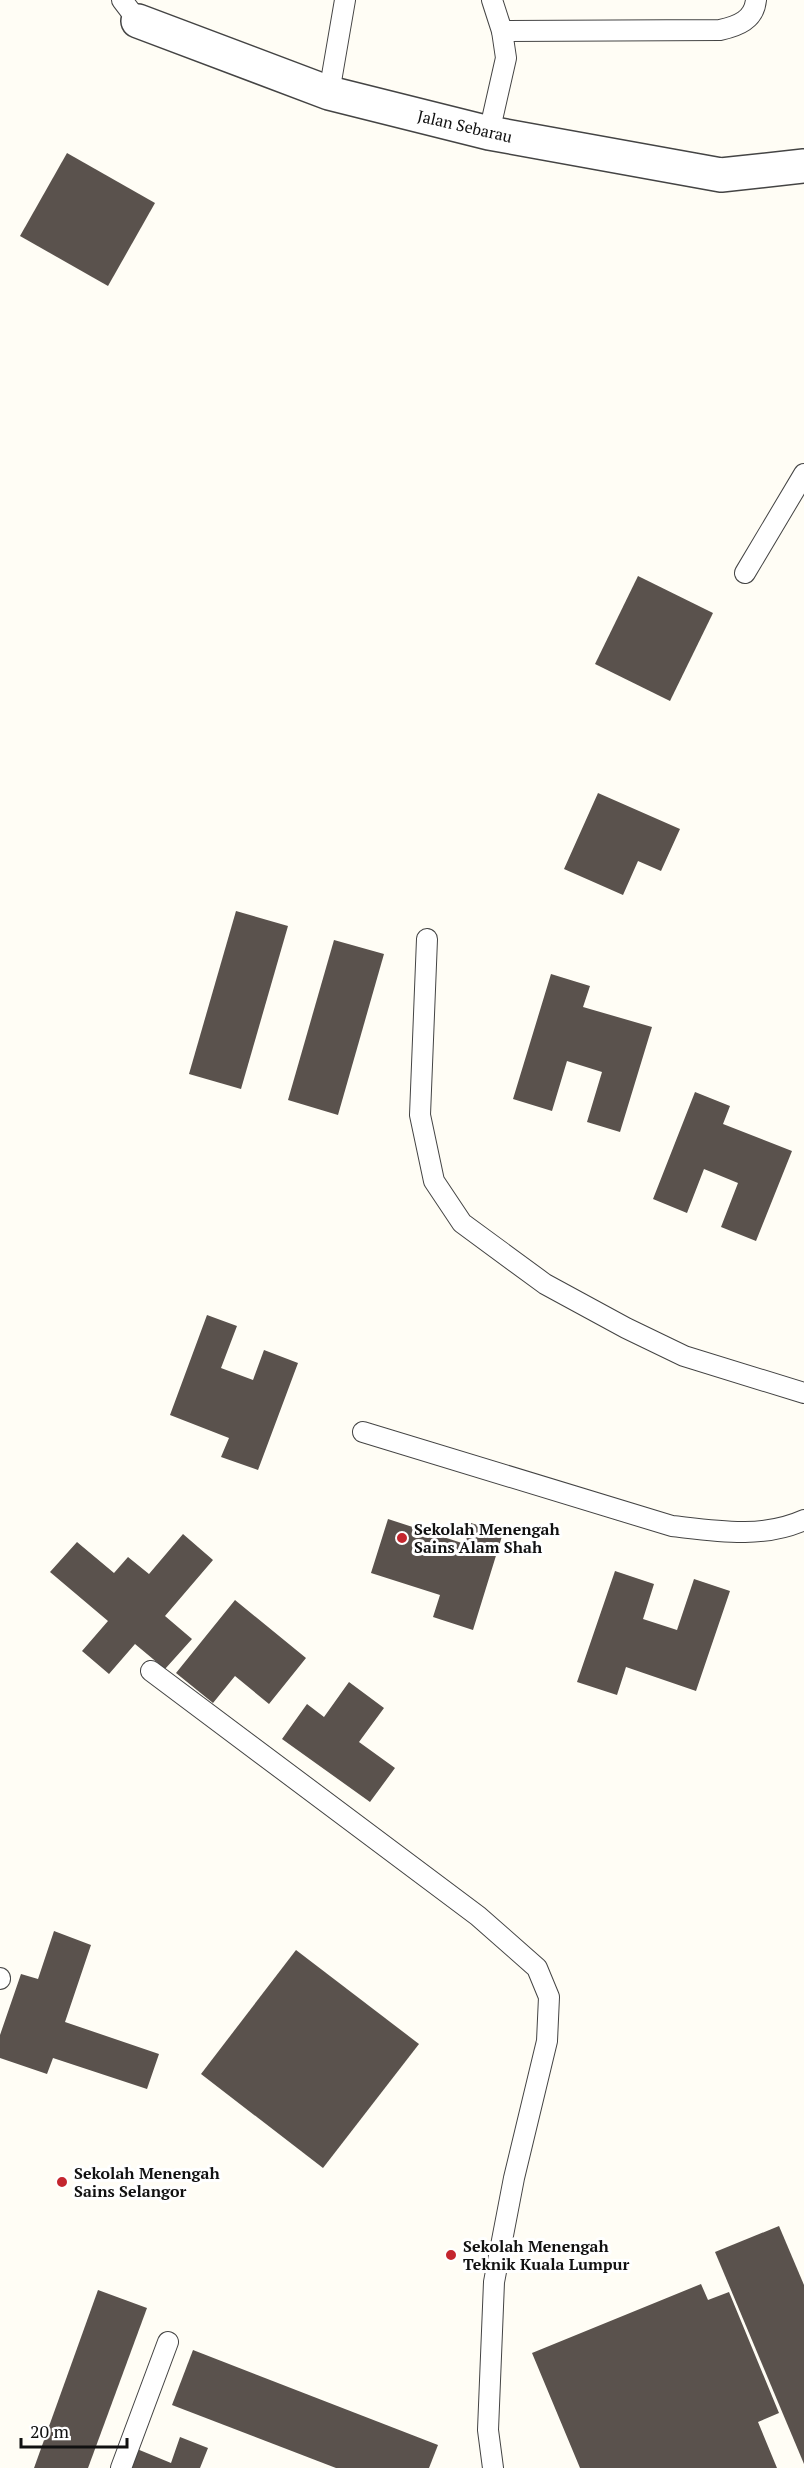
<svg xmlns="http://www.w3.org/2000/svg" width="804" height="2468" font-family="'PT Serif',serif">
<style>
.building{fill:#5a524d}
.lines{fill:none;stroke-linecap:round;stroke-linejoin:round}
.lane-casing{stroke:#444;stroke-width:22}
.street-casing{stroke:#444;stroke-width:36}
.lane{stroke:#fff;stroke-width:20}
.street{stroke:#fff;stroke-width:33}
.poi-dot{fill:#c4262e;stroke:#fff;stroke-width:2}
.labels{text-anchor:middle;stroke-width:6;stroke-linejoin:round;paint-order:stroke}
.street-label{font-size:16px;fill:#111;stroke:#fff}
.poi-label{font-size:16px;font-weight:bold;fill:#111;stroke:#fff;text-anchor:start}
</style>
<rect width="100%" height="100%" fill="#fffdf5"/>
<g class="building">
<path d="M67,153L155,203L108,286L20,236Z"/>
<path d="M638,576L713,613L670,701L595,664Z"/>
<path d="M598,793L680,829L661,871L638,861L623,895L564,869Z"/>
<path d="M236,911L288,926L241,1089L189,1074Z"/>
<path d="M334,940L384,954L338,1115L288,1100Z"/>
<path d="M551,974L590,986L583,1007L652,1027L620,1132L587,1122L602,1072L567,1061L552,1111L513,1099Z"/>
<path d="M695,1092L730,1106L723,1124L792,1151L756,1241L721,1227L738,1183L704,1169L687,1213L653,1199Z"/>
<path d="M207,1315L237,1326L221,1368L253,1380L264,1350L298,1363L258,1470L221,1457L229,1438L170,1415Z"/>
<path d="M388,1519L465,1544L471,1523L503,1533L473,1630L433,1617L440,1595L371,1573Z"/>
<path d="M183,1534L213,1560L165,1616L192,1639L165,1669L135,1644L109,1674L82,1651L108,1621L50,1572L77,1542L114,1573L128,1557L149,1574Z"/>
<path d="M615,1571L654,1584L643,1619L677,1630L694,1579L730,1591L696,1691L626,1667L617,1695L577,1682Z"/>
<path d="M235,1600L306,1658L269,1704L235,1676L213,1703L176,1673Z"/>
<path d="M349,1682L384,1708L359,1742L395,1768L370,1802L282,1739L307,1704L324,1717Z"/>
<path d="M54,1931L91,1945L65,2022L159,2054L147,2089L53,2058L47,2074L0,2058V2035L21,1974L38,1979Z"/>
<path d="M296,1950L419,2044L323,2168L201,2074Z"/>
<path d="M779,2226L804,2285V2464L715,2252Z"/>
<path d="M701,2284L708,2300L729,2292L779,2413L758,2422L777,2468H580L532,2353Z"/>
<path d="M98,2290L147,2308L88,2468H34Z"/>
<path d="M193,2350L438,2445L429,2468H336L172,2405Z"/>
<path d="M180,2437L208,2448L200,2468H130L137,2449L171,2463Z"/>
</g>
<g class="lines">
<defs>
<g id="lane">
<path d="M122,0L138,21"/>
<path d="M502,31L720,30C738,26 754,20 756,0"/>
<path d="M329,93L345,0"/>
<path d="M489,133L506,58L502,31L492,0"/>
<path d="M745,573L804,474"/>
<path d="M427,939L420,1115L434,1181L462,1223L545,1284L626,1328L684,1356L804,1393"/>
<path d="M363,1432L672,1526C716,1531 762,1539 804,1520"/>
<path d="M151,1671L478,1916L537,1968L549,1997L547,2041L514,2178L494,2282L488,2430L493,2468"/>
<path d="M0,1979V1978"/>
<path d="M121,2468L168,2342"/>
</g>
<path id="street" d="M138,21L329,93L489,133L721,175L804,166"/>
</defs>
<use href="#lane" class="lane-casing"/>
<use href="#street" class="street-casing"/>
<use href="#lane" class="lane"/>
<use href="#street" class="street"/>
</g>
<g class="poi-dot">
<circle cx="402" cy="1538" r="6"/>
<circle cx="62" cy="2182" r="6"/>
<circle cx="451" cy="2255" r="6"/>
</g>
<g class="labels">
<g class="street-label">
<text transform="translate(465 126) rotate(13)" y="6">Jalan Sebarau</text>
</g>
<g class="poi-label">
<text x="414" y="1535">Sekolah Menengah<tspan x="414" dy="18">Sains Alam Shah</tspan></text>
<text x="74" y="2179">Sekolah Menengah<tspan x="74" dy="18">Sains Selangor</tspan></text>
<text x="463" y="2252">Sekolah Menengah<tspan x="463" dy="18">Teknik Kuala Lumpur</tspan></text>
</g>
</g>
<path d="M21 2438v9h106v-9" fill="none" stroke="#111111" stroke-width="3"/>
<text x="30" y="2438" font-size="18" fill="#111111" stroke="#ffffff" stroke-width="4.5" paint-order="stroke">20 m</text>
</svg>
